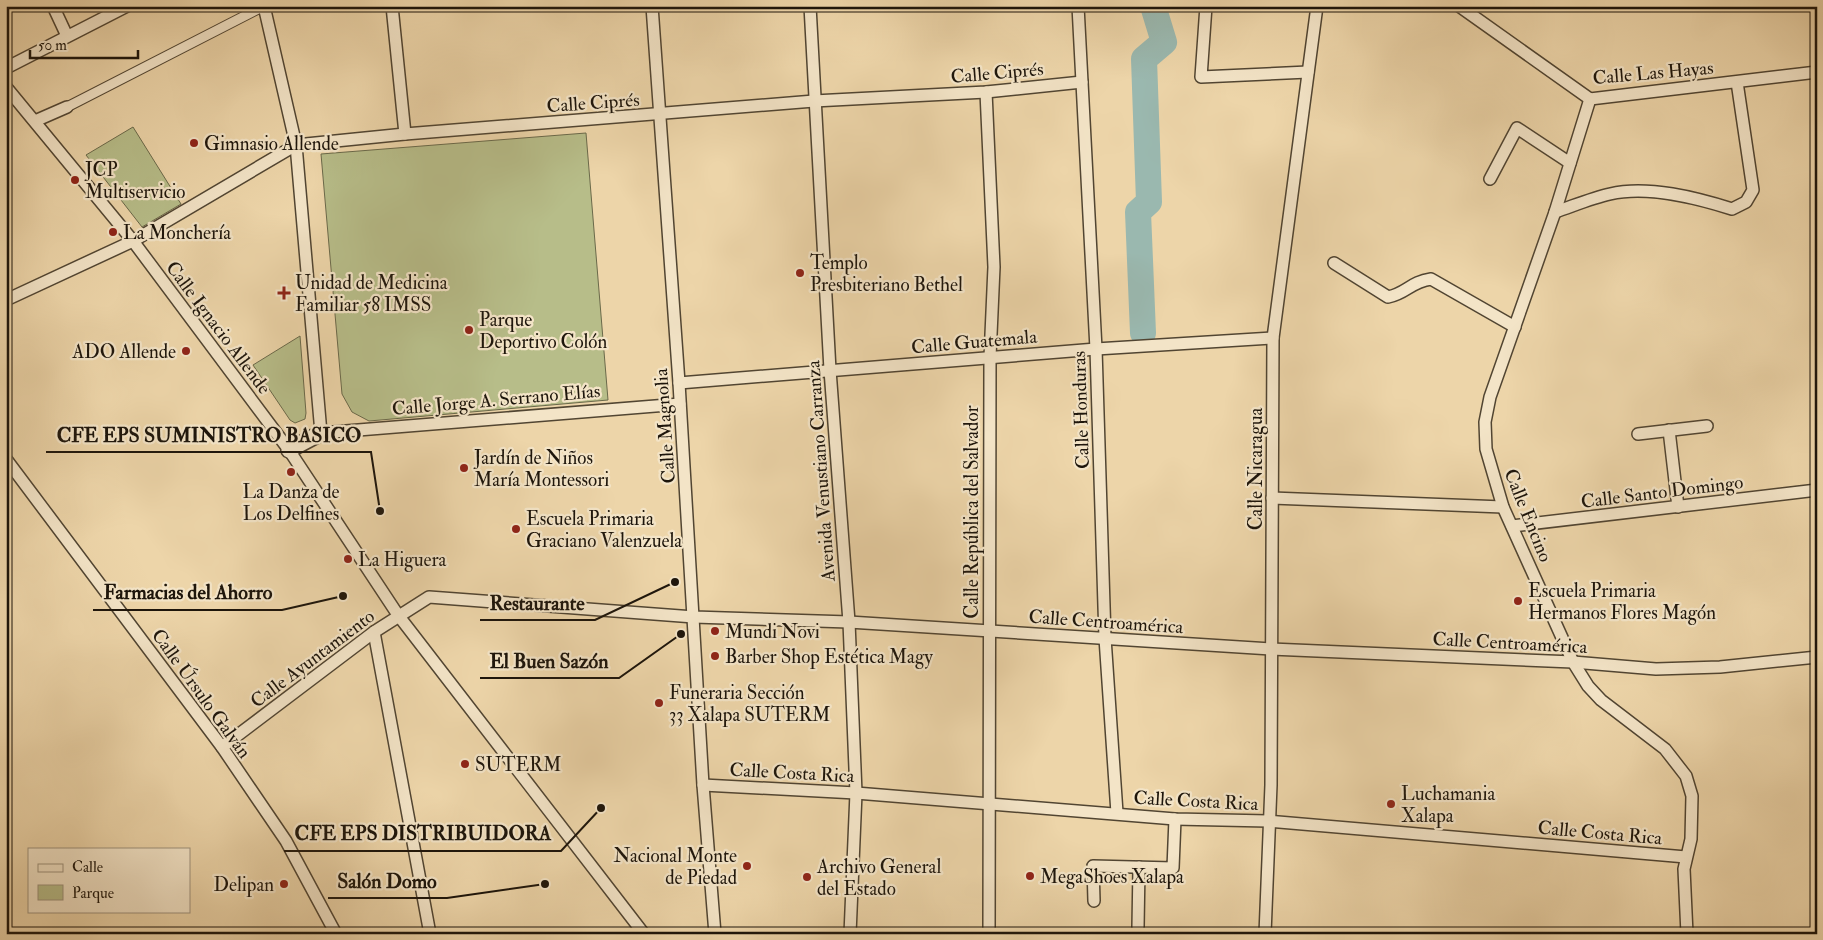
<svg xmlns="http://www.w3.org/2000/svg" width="1823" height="940" font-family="'IM FELL Double Pica',serif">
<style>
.park{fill:#b7bd89;stroke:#6a694a}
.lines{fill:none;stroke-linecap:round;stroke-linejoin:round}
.river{stroke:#9ab8af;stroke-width:26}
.pedestrian-casing{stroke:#514532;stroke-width:11}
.minor-casing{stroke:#514532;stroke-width:14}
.tertiary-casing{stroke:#514532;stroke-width:18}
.pedestrian{stroke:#f3e4c7;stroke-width:9}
.minor{stroke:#f3e4c7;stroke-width:11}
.tertiary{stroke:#f3e4c7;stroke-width:15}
.poi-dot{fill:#8f2418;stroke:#f3e4c7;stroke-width:2}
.labels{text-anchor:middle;stroke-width:4.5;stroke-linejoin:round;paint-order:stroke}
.street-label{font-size:19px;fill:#1d150b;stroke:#f3e4c7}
.poi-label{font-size:19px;fill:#1d150b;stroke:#f3e4c7;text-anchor:start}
.leader{fill:none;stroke:#1d150b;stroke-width:2}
.callout-dot{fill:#1d150b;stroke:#f3e4c7;stroke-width:2}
.callout-label{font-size:20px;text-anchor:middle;font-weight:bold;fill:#1d150b;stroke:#f3e4c7;stroke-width:4.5;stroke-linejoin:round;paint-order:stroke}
</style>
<rect width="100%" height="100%" fill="#edd5a9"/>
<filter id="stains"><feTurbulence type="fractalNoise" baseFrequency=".004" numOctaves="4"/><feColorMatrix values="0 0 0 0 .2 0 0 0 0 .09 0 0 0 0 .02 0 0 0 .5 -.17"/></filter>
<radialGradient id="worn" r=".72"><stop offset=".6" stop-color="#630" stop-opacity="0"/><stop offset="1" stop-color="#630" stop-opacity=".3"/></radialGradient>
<g class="park">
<path d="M133,127L181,204L142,227L86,155Z"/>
<path d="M586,133L608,400L369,421L352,412L342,394L321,154Z"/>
<path d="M300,336L306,413L305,419L295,423L290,420L253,365Z"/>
</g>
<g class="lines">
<path class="river" d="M1143,333L1138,212L1149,202L1144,59L1164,42L1153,6"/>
<defs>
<path id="pedestrian" d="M67,107L264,6"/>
<g id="minor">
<path d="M53,6L67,36"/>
<path d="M264,6L296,145L321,433L680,404"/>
<path d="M392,6L405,134"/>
<path d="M652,6L679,383L703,785L715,934"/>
<path d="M810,6L830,370L849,622L856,793L850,934"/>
<path d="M1078,6L1096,349L1105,638L1117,813"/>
<path d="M1206,6L1201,77L1308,72"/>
<path d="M1459,6L1590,99L1817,72"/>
<path d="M6,68L127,6"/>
<path d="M6,87L133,241L289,450L398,615L644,934"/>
<path d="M986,92L994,267L990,357L989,934"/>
<path d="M1590,99L1555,212L1490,397L1485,422L1486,449L1503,507L1573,662L1588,686L1601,700L1665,749L1686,776L1692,796L1691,839L1684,869L1687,934"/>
<path d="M35,121L67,107"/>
<path d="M1490,179L1517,128L1570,163"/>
<path d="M1555,212C1573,206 1592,198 1610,194C1648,185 1697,198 1732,209L1746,202L1753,190L1737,82"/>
<path d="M1334,263L1388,297C1407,293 1410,282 1431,279L1515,327"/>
<path d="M6,300L133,241L296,145L405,134L814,101L986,92L1082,82"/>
<path d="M679,383L1096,349L1273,338"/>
<path d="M1669,430L1678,507"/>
<path d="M1638,434L1707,426"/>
<path d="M6,459L222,747L286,841L336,934"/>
<path d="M1272,498L1503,507"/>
<path d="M1512,526L1817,490"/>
<path d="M374,632L430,934"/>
<path d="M222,747L374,632L429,597L694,617L849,622L1271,649L1573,662L1656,669L1720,667L1817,657"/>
<path d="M703,785L856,793L1175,819L1268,821L1686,857"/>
<path d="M1094,901L1093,866L1173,868L1175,819"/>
<path d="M1138,927L1139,867"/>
<path d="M1265,934L1271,785L1273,338L1317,6"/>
</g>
<path id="tertiary" d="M289,450L321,433"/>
</defs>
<use href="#pedestrian" class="pedestrian-casing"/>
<use href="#minor" class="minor-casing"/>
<use href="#tertiary" class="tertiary-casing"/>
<use href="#pedestrian" class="pedestrian"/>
<use href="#minor" class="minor"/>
<use href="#tertiary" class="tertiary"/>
</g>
<g class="poi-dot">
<circle cx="194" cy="143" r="5"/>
<circle cx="75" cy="180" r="5"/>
<circle cx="113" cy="232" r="5"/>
<circle cx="800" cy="273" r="5"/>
<path d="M281.5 285.5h5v5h5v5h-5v5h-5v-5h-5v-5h5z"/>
<circle cx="469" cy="330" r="5"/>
<circle cx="186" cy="351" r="5"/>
<circle cx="464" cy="468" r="5"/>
<circle cx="291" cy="472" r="5"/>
<circle cx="516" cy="529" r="5"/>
<circle cx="348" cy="559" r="5"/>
<circle cx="1518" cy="601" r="5"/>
<circle cx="715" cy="631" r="5"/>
<circle cx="715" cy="656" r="5"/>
<circle cx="659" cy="703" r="5"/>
<circle cx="465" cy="764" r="5"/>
<circle cx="1391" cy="804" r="5"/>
<circle cx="747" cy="866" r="5"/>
<circle cx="1030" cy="876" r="5"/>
<circle cx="807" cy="877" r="5"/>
<circle cx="284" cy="884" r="5"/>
</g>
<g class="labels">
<g class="street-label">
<text transform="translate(997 72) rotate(-5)" y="7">Calle Ciprés</text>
<text transform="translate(1653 72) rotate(-5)" y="7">Calle Las Hayas</text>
<text transform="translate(593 102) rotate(-4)" y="7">Calle Ciprés</text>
<text transform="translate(219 327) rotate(53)" y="7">Calle Ignacio Allende</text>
<text transform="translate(974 341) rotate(-5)" y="7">Calle Guatemala</text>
<text transform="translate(496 399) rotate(-5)" y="7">Calle Jorge A. Serrano Elías</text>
<text transform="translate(1080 410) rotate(-92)" y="7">Calle Honduras</text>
<text transform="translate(664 426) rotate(-94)" y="7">Calle Magnolia</text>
<text transform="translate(1255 469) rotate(-90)" y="7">Calle Nicaragua</text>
<text transform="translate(820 471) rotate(-94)" y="7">Avenida Venustiano Carranza</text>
<text transform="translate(1662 491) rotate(-7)" y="7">Calle Santo Domingo</text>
<text transform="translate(971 512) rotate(-90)" y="7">Calle República del Salvador</text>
<text transform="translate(1529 515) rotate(68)" y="7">Calle Encino</text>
<text transform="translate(1106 621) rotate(4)" y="7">Calle Centroamérica</text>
<text transform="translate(1510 642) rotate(3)" y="7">Calle Centroamérica</text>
<text transform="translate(312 658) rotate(-37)" y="7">Calle Ayuntamiento</text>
<text transform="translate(202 693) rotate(54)" y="7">Calle Úrsulo Galván</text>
<text transform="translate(792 772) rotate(3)" y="7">Calle Costa Rica</text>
<text transform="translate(1196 800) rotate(3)" y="7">Calle Costa Rica</text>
<text transform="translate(1600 832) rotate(5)" y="7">Calle Costa Rica</text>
</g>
<g class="poi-label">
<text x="204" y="150">Gimnasio Allende</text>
<text x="85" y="176">JCP<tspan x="85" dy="22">Multiservicio</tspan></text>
<text x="123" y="239">La Monchería</text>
<text x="810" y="269">Templo<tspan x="810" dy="22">Presbiteriano Bethel</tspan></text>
<text x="295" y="289">Unidad de Medicina<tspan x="295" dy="22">Familiar 58 IMSS</tspan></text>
<text x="479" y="326">Parque<tspan x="479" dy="22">Deportivo Colón</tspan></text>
<text x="176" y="358" text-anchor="end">ADO Allende</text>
<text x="474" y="464">Jardín de Niños<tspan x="474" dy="22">María Montessori</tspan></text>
<text x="291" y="498" text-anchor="middle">La Danza de<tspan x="291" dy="22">Los Delfines</tspan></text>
<text x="526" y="525">Escuela Primaria<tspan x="526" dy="22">Graciano Valenzuela</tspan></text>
<text x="358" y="566">La Higuera</text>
<text x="1528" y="597">Escuela Primaria<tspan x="1528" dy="22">Hermanos Flores Magón</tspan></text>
<text x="725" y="638">Mundi Novi</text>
<text x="725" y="663">Barber Shop Estética Magy</text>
<text x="669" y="699">Funeraria Sección<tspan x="669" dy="22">33 Xalapa SUTERM</tspan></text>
<text x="475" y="771">SUTERM</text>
<text x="1401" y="800">Luchamania<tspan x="1401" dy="22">Xalapa</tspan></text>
<text x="737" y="862" text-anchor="end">Nacional Monte<tspan x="737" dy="22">de Piedad</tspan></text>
<text x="817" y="873">Archivo General<tspan x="817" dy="22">del Estado</tspan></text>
<text x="1040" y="883">MegaShoes Xalapa</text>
<text x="274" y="891" text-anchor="end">Delipan</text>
</g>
</g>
<path class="leader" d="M380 511L371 452H46M343 596L282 610H93M675 582L595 620H480M681 634L619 678H480M601 808L561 851H284M545 884L447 898H328"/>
<g class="callout-dot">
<circle cx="380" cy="511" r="5"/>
<circle cx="343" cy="596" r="5"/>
<circle cx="675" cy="582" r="5"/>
<circle cx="681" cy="634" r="5"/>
<circle cx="601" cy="808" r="5"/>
<circle cx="545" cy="884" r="5"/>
</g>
<g class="callout-label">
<text x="209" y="442">CFE EPS SUMINISTRO BASICO</text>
<text x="188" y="599">Farmacias del Ahorro</text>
<text x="537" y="610">Restaurante</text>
<text x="549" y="668">El Buen Sazón</text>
<text x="423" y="840">CFE EPS DISTRIBUIDORA</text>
<text x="387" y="888">Salón Domo</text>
</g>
<rect width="1823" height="940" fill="none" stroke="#edd5a9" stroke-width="25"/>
<rect x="8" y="8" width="1808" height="925" fill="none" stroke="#1d150b" stroke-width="2.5"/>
<rect x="12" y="12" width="1798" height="915" fill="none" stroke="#1d150b"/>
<rect x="28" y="848" width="162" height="65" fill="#f3e4c7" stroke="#9d917c"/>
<rect x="38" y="864" width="25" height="8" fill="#f3e4c7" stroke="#9d917c"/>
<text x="72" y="872" font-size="15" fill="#1d150b">Calle</text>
<rect x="38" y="885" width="25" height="15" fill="#b7bd89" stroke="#9d917c"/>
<text x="72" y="898" font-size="15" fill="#1d150b">Parque</text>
<path d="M30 50v8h108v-8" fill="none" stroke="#1d150b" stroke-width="2.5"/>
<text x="38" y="50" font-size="15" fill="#1d150b" stroke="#f3e4c7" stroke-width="4" paint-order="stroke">50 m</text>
<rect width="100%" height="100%" filter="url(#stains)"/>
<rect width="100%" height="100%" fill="url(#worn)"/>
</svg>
